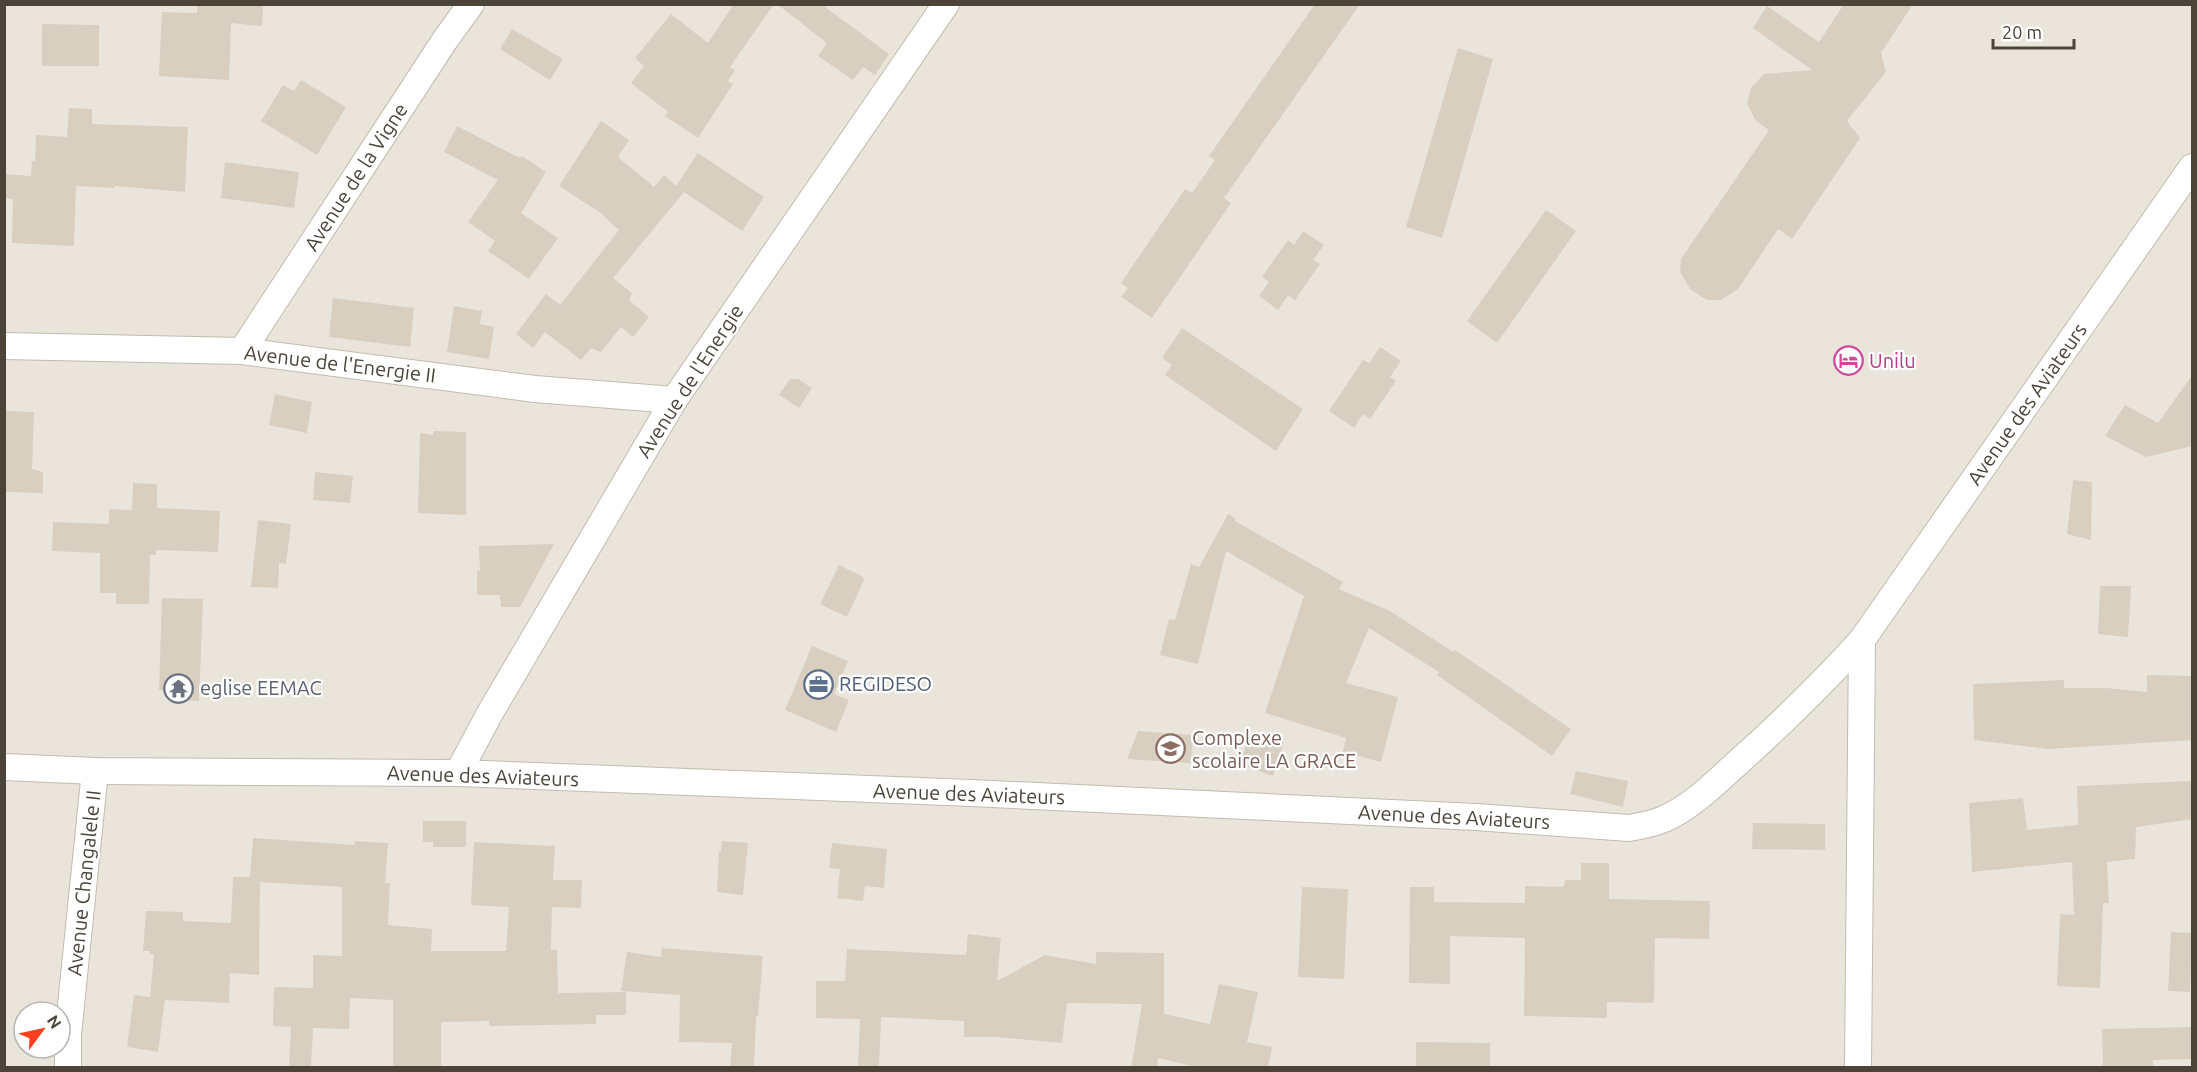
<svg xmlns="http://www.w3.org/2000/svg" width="2197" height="1072" font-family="Ubuntu,sans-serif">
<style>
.residential{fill:#eae5da;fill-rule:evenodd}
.building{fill:#d8cfc1}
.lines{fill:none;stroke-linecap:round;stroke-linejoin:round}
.street-casing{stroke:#c2bbae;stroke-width:28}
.street{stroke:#fff;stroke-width:26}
.labels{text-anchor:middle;stroke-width:4.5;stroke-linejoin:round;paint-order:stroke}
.street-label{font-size:20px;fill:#4b4439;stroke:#fff}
.hotel-label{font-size:20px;fill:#b23c85;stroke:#fff;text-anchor:start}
.service-label{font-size:20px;fill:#4e5e75;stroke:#fff;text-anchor:start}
.worship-label{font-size:20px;fill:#5b616d;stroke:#fff;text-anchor:start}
.education-label{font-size:20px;fill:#785e54;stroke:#fff;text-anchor:start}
</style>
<rect width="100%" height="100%" fill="#f6f3ec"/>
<path class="residential" d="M5,5H2192V1067L5,1068ZM24,1012H60V1048H24Z"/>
<g class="building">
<path d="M197,4H263L262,26L231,23L229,80L159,76L162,12L197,13Z"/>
<path d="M734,4H774L730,67L735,70L728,81L733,84L698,138L665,116L668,112L631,83L644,66L635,58L671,14L708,43Z"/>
<path d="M777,4H821L889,54L875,75L863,67L853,80L818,56L827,43Z"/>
<path d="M1315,4H1360L1224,198L1231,203L1152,318L1121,297L1128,288L1121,283L1185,189L1192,193L1215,160L1209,156Z"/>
<path d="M1844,4H1913L1881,53L1886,72L1847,121L1860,138L1792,239L1778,229L1738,289L1721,300H1707L1691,290L1680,272L1681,259L1769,130L1756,121L1747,104L1751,88L1764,74L1812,70L1753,28L1767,6L1819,42Z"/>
<path d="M42,24L99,25V66H42Z"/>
<path d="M512,29L563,59L550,80L500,49Z"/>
<path d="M1458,48L1493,59L1442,238L1406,227Z"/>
<path d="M301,80L346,107L317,155L261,121L283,85L294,91Z"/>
<path d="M69,108L92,109V124L188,127L185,192L114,186V188L76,186L74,246L12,243L13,199L4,198V174L31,176L32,161H35L36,135L67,137Z"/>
<path d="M601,121L629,140L618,157L654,187L664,175L676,186L698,153L764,197L742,231L684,192L613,278L632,293L629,300L649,317L633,337L621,327L601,352L591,348L581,360L545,332L533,348L516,334L546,294L560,305L619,230L598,211L559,186Z"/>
<path d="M457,126L520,158L522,156L546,172L521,213L558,238L529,279L488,251L495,241L468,222L498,180L444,152Z"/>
<path d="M225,162L299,172L294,208L221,198Z"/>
<path d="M1546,210L1576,231L1497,343L1467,321Z"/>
<path d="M1303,231L1324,245L1313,260L1320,264L1295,300L1288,295L1278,310L1259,296L1269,282L1262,277L1288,240L1294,245Z"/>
<path d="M333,298L414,308L410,347L329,337Z"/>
<path d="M454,306L482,311L480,324L494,327L489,359L447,352Z"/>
<path d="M1182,328L1303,409L1276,451L1165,375L1172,365L1162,358Z"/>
<path d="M1380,347L1401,361L1390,377L1396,381L1370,419L1363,414L1354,428L1329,411L1363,360L1369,363Z"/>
<path d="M2193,374V446L2146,457L2105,436L2125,405L2158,423Z"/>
<path d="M790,379H798L812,388L799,408L779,395Z"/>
<path d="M275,394L312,402L307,433L269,425Z"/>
<path d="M4,411L34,412L32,469L43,472V493L4,492Z"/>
<path d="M434,431L466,432V515L418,513L420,433L433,435Z"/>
<path d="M315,472L353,476L350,503L313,500Z"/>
<path d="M2073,480L2092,482L2091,540L2067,534Z"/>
<path d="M133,483L157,484V508L220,511L218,552L156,550V555H150L149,604H116V593H100V553L52,551L53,522L109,524V509L132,510Z"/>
<path d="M1228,514L1235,518V521L1343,582L1339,589L1390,611L1453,652L1455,650L1571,729L1552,756L1437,675L1439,672L1369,628L1346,683L1398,697L1381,762L1343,752L1346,738L1265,713L1304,596L1226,551L1198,664L1160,655L1169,619L1175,620L1191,564L1199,567Z"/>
<path d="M258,520L291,524L286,564L279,563L278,588L251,587Z"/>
<path d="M554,544L520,607H501L500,595H477V571H480L479,546Z"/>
<path d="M839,565L865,578L847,617L820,604Z"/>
<path d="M2100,586H2131L2128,637L2098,634Z"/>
<path d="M162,598L203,599L199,701L170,700V690H159Z"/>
<path d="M812,646L848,661L834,694L849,700L836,732L785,710Z"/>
<path d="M2147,675L2193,676V740L2048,749L1974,740L1973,684L2064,680V688H2106L2147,692Z"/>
<path d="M1138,731L1193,735L1191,763L1127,759Z"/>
<path d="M1248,739L1284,741L1273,776L1240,764Z"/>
<path d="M1576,771L1628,781L1623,807L1570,794Z"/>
<path d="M2193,781V819L2136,827L2135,859L2107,862L2109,903H2103L2100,988L2057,986L2060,914L2074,915L2072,862L1972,872L1969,803L2023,798L2027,830L2078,825L2077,786Z"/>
<path d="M423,821H466V847H433V842H423Z"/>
<path d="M1753,823L1825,824V850L1752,849Z"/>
<path d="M253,838L355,845V841L388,843L385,883H390L388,925L432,929L431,951H506L509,907L471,905L474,842L555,846L553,880H582L581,908L552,907L551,950H557L558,993L626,992V1015H596V1024L489,1026V1021L441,1022V1068H393V1000L350,998L349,1029L313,1028L311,1068H289L291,1027L273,1026L274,987L313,988V955L342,956V887L260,882L259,975L230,973L229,1003L165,1000L158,1052L127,1047L134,995L150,997L154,954H149L150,951H143L146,911L183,912V921L231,923L233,877H250Z"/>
<path d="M722,841L748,843L743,895L717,892L719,851L721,852Z"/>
<path d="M832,843L887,849L884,888L865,886L863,901L837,898L840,869L829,868Z"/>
<path d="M1581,863H1609V899L1710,901L1709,939L1655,938L1654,1003L1607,1002V1018L1524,1016L1525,938L1450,936V984L1409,983L1410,887H1434V902L1525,903V886L1563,887L1566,880H1581Z"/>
<path d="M1302,887L1348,889L1344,979L1298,977Z"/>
<path d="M2171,932L2192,933L2190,992L2168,991Z"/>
<path d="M968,934L1001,938L997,981L1045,955L1096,964V952L1164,953V1014L1210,1024L1219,984L1258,992L1247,1042L1272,1047L1268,1068H1200L1158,1058L1157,1068H1131L1142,1004L1067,1003L1062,1043L996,1037H964V1021L881,1017L879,1068H858L860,1019L816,1018V981H845L847,949L966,955Z"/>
<path d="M662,948L763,956L758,1016H756L754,1068H730L732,1043L679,1042L680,995L621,991L627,952L661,957Z"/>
<path d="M2193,1027V1059L2153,1060V1068H2103L2102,1029Z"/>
<path d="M1416,1042L1490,1043V1068H1416Z"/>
</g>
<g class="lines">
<defs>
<g id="street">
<path d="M4,346L242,351L535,389L674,400"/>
<path d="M242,351L445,40L471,4"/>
<path d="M4,767L95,771L458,773L971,793L1476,817L1629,828C1641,826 1653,824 1664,819C1690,808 1713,785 1734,766C1779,726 1821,685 1862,640L2192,167"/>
<path d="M458,773L490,713L674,400L946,4"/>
<path d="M68,1068V1034L95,771"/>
<path d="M1858,1068L1862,640"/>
</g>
</defs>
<use href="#street" class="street-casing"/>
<use href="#street" class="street"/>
</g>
<defs>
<symbol id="hotel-ring" viewBox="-11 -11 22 22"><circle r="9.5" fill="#fff" stroke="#d1479c" stroke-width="1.5"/><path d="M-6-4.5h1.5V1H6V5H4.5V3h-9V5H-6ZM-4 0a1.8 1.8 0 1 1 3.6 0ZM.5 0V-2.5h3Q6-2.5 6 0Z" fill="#d1479c"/></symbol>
<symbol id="office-ring" viewBox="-11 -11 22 22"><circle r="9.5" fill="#fff" stroke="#5c6f8a" stroke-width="1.5"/><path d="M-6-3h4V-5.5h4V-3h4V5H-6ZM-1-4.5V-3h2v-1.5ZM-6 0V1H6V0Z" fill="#5c6f8a"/></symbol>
<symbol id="temple-ring" viewBox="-11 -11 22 22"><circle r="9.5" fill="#fff" stroke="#6b7280" stroke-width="1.5"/><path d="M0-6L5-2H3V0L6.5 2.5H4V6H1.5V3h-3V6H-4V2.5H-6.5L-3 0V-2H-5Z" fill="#6b7280"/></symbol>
<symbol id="school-ring" viewBox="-11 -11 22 22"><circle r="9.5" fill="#fff" stroke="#8d6e63" stroke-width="1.5"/><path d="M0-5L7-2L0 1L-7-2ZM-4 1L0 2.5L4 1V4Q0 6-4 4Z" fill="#8d6e63"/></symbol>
</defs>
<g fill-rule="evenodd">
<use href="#hotel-ring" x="1832" y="344" width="33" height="33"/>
<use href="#office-ring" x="802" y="668" width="33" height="33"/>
<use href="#temple-ring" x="162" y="672" width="33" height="33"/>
<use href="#school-ring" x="1154" y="732" width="33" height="33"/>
</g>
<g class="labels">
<g class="street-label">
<text transform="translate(356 177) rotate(-57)" y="7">Avenue de la Vigne</text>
<text transform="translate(340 364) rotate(7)" y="7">Avenue de l'Energie II</text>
<text transform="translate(690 381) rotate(-57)" y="7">Avenue de l'Energie</text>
<text transform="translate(2027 404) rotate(-55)" y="7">Avenue des Aviateurs</text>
<text transform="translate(483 776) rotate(2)" y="7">Avenue des Aviateurs</text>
<text transform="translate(969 794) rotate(2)" y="7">Avenue des Aviateurs</text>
<text transform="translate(1454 817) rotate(3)" y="7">Avenue des Aviateurs</text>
<text transform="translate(84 883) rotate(-84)" y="7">Avenue Changalele II</text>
</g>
<g class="hotel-label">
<text x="1869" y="368">Unilu</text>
</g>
<g class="service-label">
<text x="839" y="691">REGIDESO</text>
</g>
<g class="worship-label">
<text x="200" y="695">eglise EEMAC</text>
</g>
<g class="education-label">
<text x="1192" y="745">Complexe<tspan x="1192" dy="23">scolaire LA GRACE</tspan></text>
</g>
</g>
<rect width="2197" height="1072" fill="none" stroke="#4b4439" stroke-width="12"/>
<g transform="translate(42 1030) rotate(57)"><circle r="28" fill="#ffffff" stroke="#b7b4b0" stroke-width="1.5"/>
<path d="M0-4.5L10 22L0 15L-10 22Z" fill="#fc3f1d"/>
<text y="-9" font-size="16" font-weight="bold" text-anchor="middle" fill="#4b4439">N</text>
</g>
<path d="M1993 39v9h81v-9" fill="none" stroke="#4b4439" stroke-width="3"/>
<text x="2002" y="39" font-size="18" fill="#4b4439" stroke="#ffffff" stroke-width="4.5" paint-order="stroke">20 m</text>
</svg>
